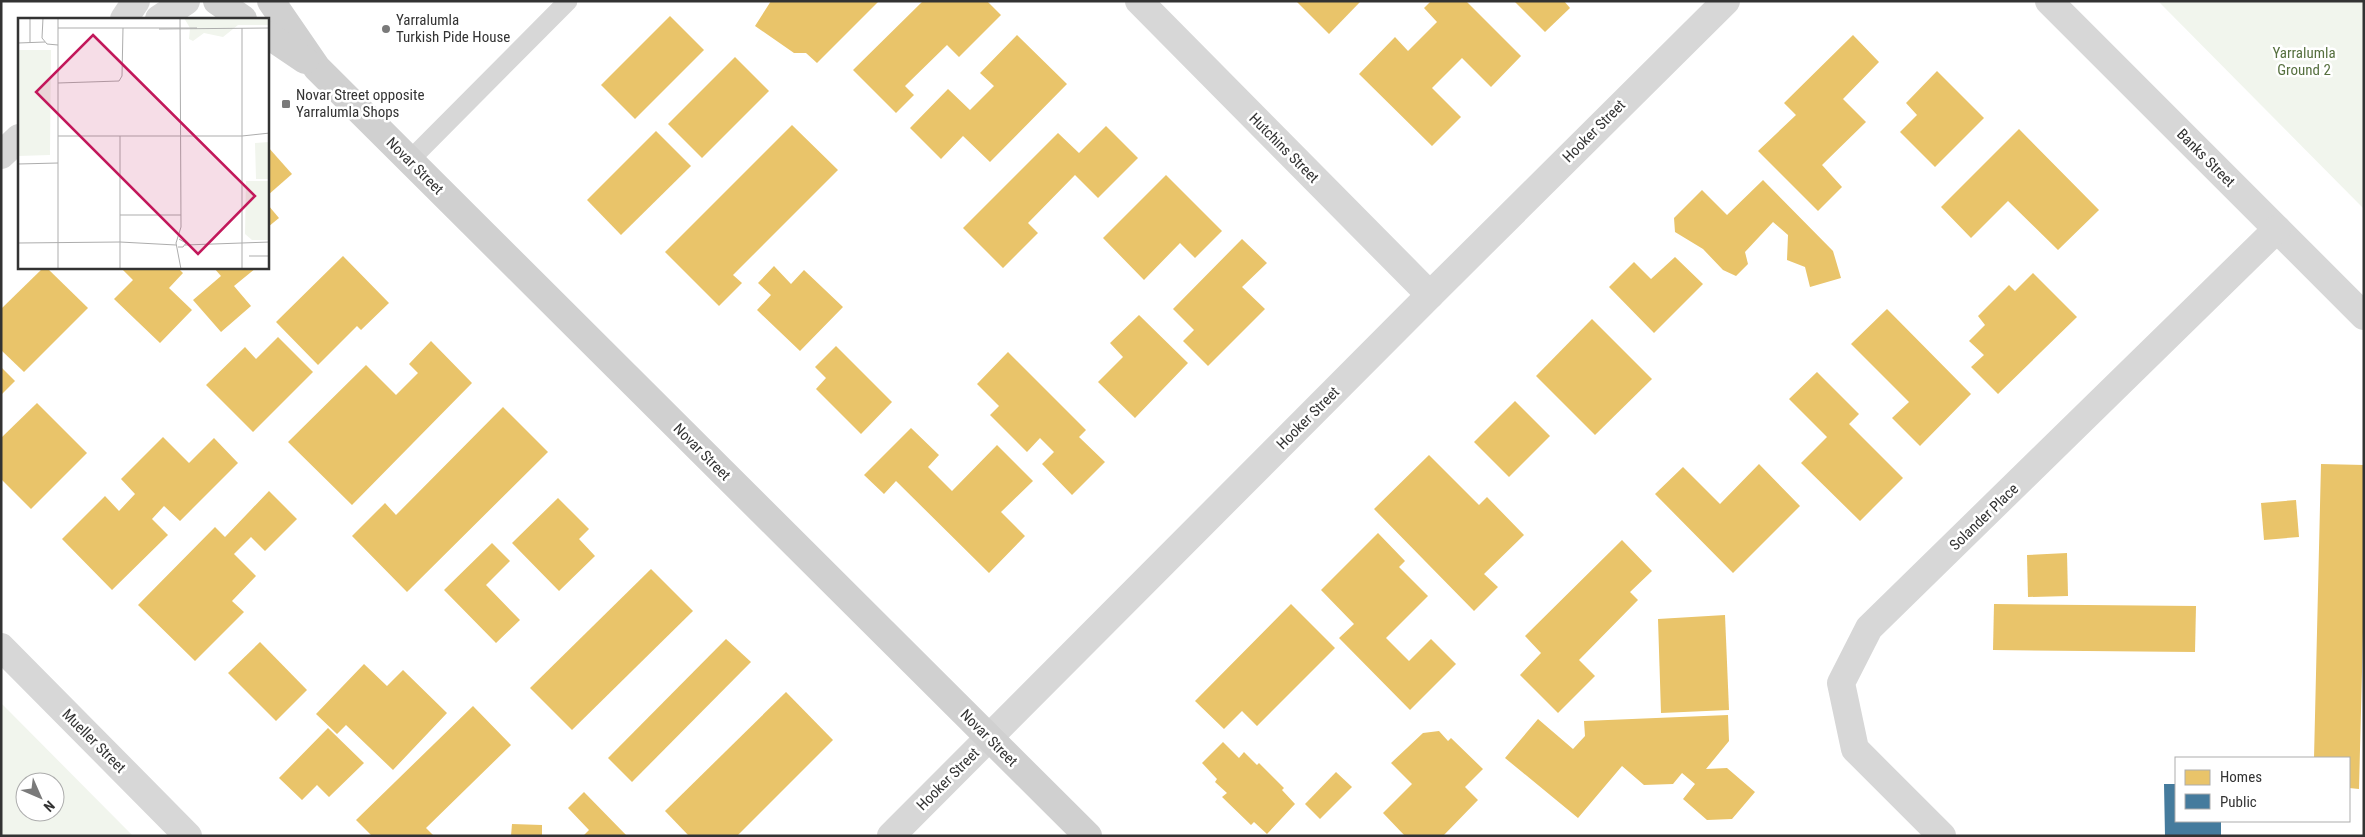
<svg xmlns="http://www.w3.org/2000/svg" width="2365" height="837" font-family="'Roboto Condensed',sans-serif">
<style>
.green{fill:#f1f5ed;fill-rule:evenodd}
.homes{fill:#e9c46a}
.public{fill:#457b9d}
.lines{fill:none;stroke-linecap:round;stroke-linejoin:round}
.service{stroke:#d7d7d7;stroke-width:19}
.minor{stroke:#d7d7d7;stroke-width:28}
.tertiary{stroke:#d7d7d7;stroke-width:28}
.secondary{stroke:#d0d0d0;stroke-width:28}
.poi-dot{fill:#7a7a7a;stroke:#fff;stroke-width:2}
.labels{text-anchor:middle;stroke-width:5;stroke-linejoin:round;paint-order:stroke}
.poi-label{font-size:15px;fill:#333;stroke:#fff;text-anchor:start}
.park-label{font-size:15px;fill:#56703f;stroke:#fff}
.street-label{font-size:15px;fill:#333;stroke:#fff}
.inset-road{fill:none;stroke:#adadad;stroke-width:1}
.view{fill:#c2185b;fill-opacity:0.15;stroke:#c2185b;stroke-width:2.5}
.inset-edge{fill:none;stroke:#333;stroke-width:2.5}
</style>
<rect width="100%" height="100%" fill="#fff"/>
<g class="green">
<path d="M2158,1H2364V209Z"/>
<path d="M1,703L133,836H1ZM25,782H55V812H25Z"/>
</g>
<g class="homes">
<path d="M771,1H879L817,63L806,53H794L755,26Z"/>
<path d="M923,1H987L1001,15L959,57L947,45L905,86L914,95L896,113L853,70Z"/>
<path d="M1296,1H1361L1329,34Z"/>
<path d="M1431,1H1466L1521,56L1491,87L1462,58L1432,88L1461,117L1432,146L1359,74L1395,37L1408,51L1437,22L1424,8Z"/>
<path d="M1514,1H1564L1570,8L1545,32Z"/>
<path d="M670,16L704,50L635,119L601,85Z"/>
<path d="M1017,35L1067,84L990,162L963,136L941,159L910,128L948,89L970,110L994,86L980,73Z"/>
<path d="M1853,35L1879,62L1843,99L1866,122L1822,165L1842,187L1818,211L1758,151L1796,115L1784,103Z"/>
<path d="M735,57L769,91L702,158L668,124Z"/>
<path d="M1937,71L1984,118L1935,167L1900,132L1917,115L1906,103Z"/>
<path d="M792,125L838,170L733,275L742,283L719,306L665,252Z"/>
<path d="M1106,126L1138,158L1098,198L1075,175L1028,223L1038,233L1003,268L963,228L1058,133L1079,153Z"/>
<path d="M2019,129L2099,210L2058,250L2008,201L1971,238L1941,207Z"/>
<path d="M656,131L691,166L621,235L587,200Z"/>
<path d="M268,147L292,174L268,195Z"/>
<path d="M1166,175L1222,231L1195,258L1180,243L1144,280L1103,238Z"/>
<path d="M1763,180L1833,251L1841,278L1810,287L1805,267L1787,260L1788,235L1773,222L1745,252L1748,264L1736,276L1723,270L1703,249L1675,232L1674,218L1702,190L1727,215Z"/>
<path d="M268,205L279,218L268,227Z"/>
<path d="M1242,239L1267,263L1242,287L1265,309L1208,366L1183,341L1194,330L1173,309Z"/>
<path d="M343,256L389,303L361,330L357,326L318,365L276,322Z"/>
<path d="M1675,257L1703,284L1654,333L1609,287L1634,262L1651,279Z"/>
<path d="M774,266L791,284L804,270L843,307L800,351L757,310L771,295L758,283Z"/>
<path d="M43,268H47L88,308L24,372L1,350V309Z"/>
<path d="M121,268H178L183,273L169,288L192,310L160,343L114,299L133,280Z"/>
<path d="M214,268H256L234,286L251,306L221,332L193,300L221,276Z"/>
<path d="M2033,273L2077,317L1998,394L1971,367L1984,355L1969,341L1985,325L1978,316L2009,285L2015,291Z"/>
<path d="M1887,309L1971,394L1920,446L1892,418L1909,402L1851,344Z"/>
<path d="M1139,315L1188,363L1135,418L1098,382L1123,357L1110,343Z"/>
<path d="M1592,319L1652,379L1595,435L1536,376Z"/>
<path d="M278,337L313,372L253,432L206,385L245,347L256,359Z"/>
<path d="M431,341L472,383L352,505L288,442L366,365L396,395L418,373L409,364Z"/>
<path d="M836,346L892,402L861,434L816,389L826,378L815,367Z"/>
<path d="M1008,352L1086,430L1079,437L1105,462L1072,495L1042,464L1054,452L1040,438L1027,452L990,415L999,406L977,384Z"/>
<path d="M1,367L15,381L1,395Z"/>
<path d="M1817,372L1859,414L1849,424L1903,478L1860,521L1801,463L1827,437L1789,399Z"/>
<path d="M1515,401L1550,436L1509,477L1474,442Z"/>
<path d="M37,403L87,453L31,509L1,479V438Z"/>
<path d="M503,407L548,452L407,592L352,536L385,503L396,515Z"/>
<path d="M911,428L939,455L928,467L952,491L997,445L1033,481L1001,512L1025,536L989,573L896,481L884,494L864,475Z"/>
<path d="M163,437L189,463L214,438L238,463L180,521L164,506L152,519L168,535L112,590L62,539L105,496L119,511L135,494L121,479Z"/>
<path d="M1429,455L1479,505L1487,497L1524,535L1484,574L1498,587L1474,611L1374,509Z"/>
<path d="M1759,464L1800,506L1733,573L1655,494L1683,467L1720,504Z"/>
<path d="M2321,464L2364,465V593L2359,789L2349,788V758H2314Z"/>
<path d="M269,491L297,519L265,551L251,537L234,554L256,576L232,601L244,612L195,661L138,605L215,527L225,537Z"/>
<path d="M558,498L589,529L579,539L595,556L559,591L512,543Z"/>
<path d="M2296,500L2299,537L2264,540L2261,503Z"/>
<path d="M1378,533L1405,561L1399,567L1428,596L1386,638L1409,661L1431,639L1456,664L1410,710L1339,638L1354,624L1321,590Z"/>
<path d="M1622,540L1652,571L1630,592L1638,600L1579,660L1595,676L1558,713L1520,675L1541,653L1525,636Z"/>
<path d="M492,543L510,561L486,585L520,620L496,643L444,590Z"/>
<path d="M2067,553L2068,596L2028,597L2027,555Z"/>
<path d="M651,569L693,611L572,730L530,688Z"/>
<path d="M1291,604L1335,648L1257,726L1242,711L1224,729L1195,701Z"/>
<path d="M1994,604L2196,606L2195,652L1993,650Z"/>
<path d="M1725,615L1729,710L1661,713L1658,619Z"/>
<path d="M726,639L751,662L632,782L608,758Z"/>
<path d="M260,642L307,690L276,721L228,673Z"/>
<path d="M364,664L387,686L403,670L447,713L393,770L346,725L337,734L316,714Z"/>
<path d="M786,692L833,740L737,836H689L665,811Z"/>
<path d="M473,706L511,745L426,828L434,836H372L356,820Z"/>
<path d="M1728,715L1729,741L1706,769L1727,768L1755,792L1732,819L1707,820L1683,799L1695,784L1682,773L1673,784L1644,785L1622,766L1578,818L1505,758L1538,719L1573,749L1585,736L1584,721Z"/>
<path d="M328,728L364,763L329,797L317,785L302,800L279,778Z"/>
<path d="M1439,731L1448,741L1451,738L1483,769L1465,787L1478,800L1443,836H1405L1383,813L1412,784L1391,763L1423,733Z"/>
<path d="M1223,742L1239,758L1244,752L1257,765L1259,763L1284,788L1282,790L1295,804L1267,834L1254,822L1251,825L1222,797L1227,793L1215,782L1217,779L1202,763Z"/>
<path d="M1336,772L1352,787L1320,819L1305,804Z"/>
<path d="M584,792L627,836H583L589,830L568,808Z"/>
<path d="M512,824L542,825V836H511Z"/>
</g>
<path class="public" d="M2164,784H2176V821H2221V836H2165Z"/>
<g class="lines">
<path class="service" d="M410,160L568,1"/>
<g class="minor">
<path d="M1139,1L1430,295"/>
<path d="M2049,1L2364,316"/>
<path d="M1,647L188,836"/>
<path d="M891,836L1430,295L1726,1"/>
<path d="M1942,836L1855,749L1841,683L1869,628L2277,229"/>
</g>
<g class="tertiary">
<path d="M124,19L136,1"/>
<path d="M159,19L186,1"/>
<path d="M1,155L19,138"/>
</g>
<g class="secondary">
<path d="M217,1L243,19"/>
<path d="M271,1L317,68L1088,836"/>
<path d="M268,35L305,60"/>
</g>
</g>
<g class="poi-dot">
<circle cx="386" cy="29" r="5"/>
<rect x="281" y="99" width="10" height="10" rx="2.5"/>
</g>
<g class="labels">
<g class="poi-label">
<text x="396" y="25">Yarralumla<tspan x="396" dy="17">Turkish Pide House</tspan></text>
<text x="296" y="100">Novar Street opposite<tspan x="296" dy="17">Yarralumla Shops</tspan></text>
</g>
<g class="park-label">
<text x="2304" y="58">Yarralumla<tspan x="2304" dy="17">Ground 2</tspan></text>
</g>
<g class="street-label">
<text transform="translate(1594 131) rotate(-45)" y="5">Hooker Street</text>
<text transform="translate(1284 148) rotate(45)" y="5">Hutchins Street</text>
<text transform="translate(2206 158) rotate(45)" y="5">Banks Street</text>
<text transform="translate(415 166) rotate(45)" y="5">Novar Street</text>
<text transform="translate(1308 418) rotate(-45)" y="5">Hooker Street</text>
<text transform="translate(702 452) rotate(45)" y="5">Novar Street</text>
<text transform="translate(1984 517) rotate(-44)" y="5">Solander Place</text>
<text transform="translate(989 738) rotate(45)" y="5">Novar Street</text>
<text transform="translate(94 741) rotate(45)" y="5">Mueller Street</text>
<text transform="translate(948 779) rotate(-45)" y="5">Hooker Street</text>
</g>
</g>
<g transform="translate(18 18)">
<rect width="251" height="251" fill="#fff"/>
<path d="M166,0H251V7H220L205,19L186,15L175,23L171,21L172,10ZM0,32H33L32,137L0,138ZM251,124V161H238L237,125ZM228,163H251V222H234L227,216Z" fill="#f1f5ed"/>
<path class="inset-road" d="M0,0V25M12,0V24M25,0L24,20L29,26L40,27M40,0V251M162,0L163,209L158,225L163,251M40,10H179M141,11L252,10M0,25L27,24M40,65L101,63L104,58L105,10M40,118H224L252,115M0,146L40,145M102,197H163M0,225L102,224L158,227M167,227L252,224M160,229H165L168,225L161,221M231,238H252M102,251V118M224,251V10"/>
<path class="view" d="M75,17L237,178L180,236L18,74Z"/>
<rect width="251" height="251" class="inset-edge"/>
</g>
<rect width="2365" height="837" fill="none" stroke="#333333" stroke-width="5"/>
<rect x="2175" y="757" width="175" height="65" fill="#ffffff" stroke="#adadad"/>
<rect x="2185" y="770" width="25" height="15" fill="#e9c46a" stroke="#adadad"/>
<text x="2220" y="782" font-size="15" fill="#333333">Homes</text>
<rect x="2185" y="794" width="25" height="15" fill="#457b9d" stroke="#adadad"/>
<text x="2220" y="807" font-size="15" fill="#333333">Public</text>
<g transform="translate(40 797) rotate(135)"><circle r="24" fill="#ffffff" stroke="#adadad"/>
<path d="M0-4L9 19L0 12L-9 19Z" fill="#7a7a7a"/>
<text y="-8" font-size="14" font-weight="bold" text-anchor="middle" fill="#333333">N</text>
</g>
</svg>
